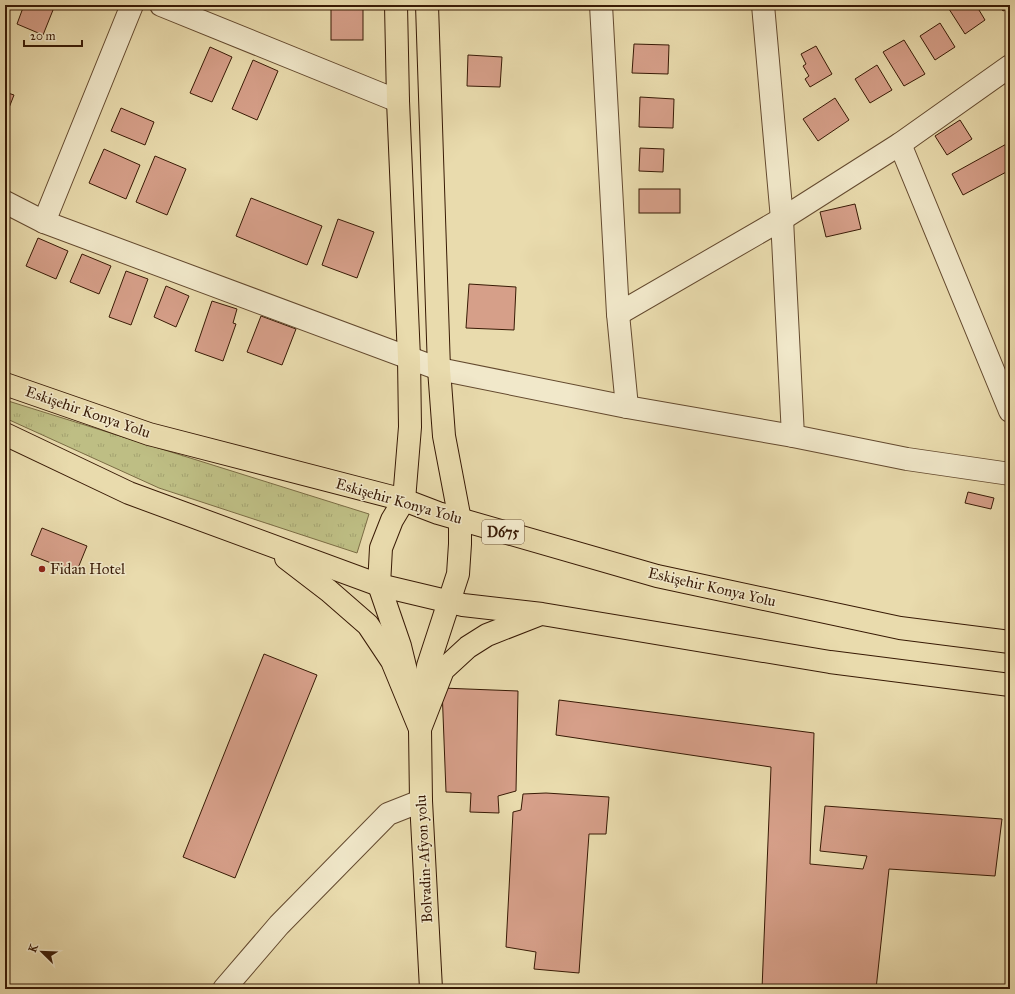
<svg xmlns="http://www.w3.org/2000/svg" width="1015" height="994" font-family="'IM FELL Great Primer',serif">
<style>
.grass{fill:url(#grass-tufts);stroke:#7b6c44}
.building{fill:#d69f89;stroke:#381a05}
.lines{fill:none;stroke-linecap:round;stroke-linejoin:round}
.minor-casing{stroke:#644a2f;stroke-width:24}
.major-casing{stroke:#381a05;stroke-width:24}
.highway-casing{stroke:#381a05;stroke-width:24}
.minor{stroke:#f1e8ca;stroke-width:22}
.major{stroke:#e9dbad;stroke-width:22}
.highway{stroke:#e9dbad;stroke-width:22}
.poi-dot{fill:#8f2418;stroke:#f1e8ca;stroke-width:1.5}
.labels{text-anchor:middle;stroke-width:3;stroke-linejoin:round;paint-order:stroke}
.shield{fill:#f1e8ca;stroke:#705840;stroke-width:1}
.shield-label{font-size:14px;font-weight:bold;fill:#381a05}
.street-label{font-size:15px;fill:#381a05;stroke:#f1e8ca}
.poi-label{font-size:15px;fill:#381a05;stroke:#f1e8ca;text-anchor:start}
</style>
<defs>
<pattern id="grass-tufts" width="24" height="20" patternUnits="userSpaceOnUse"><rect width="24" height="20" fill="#bebe84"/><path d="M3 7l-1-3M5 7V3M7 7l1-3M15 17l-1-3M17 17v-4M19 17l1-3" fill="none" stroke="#a4a370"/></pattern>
</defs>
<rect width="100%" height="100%" fill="#e9dbad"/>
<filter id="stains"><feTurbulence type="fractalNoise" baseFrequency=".005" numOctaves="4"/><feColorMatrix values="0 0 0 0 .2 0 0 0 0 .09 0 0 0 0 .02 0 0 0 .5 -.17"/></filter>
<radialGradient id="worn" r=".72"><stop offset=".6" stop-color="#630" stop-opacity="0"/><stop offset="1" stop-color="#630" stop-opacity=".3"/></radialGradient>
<path class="grass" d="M5,400L369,514L357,553L159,488L5,418Z"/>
<g class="building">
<path d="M24,5H55L43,35L17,24Z"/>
<rect x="331" y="5" width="32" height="35"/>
<path d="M548,5H582V7L548,6Z"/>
<path d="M956,5H976L985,20L965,34L949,9Z"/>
<path d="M999,5H1010V7L1003,11Z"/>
<path d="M940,23L955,47L935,60L920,36Z"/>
<path d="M904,40L925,74L904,86L883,52Z"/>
<path d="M634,44L669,45L668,74L632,73Z"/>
<path d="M816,46L832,74L810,87L805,79L809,76L803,66L806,64L801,54Z"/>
<path d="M210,47L232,57L212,102L190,93Z"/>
<path d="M468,55L502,57L500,87L467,86Z"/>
<path d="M253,60L278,71L257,120L232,109Z"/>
<path d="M877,65L892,90L870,103L855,79Z"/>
<path d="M5,92L14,95L5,118Z"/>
<path d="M640,97L674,99L673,128L639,127Z"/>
<path d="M835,98L849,120L818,141L803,119Z"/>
<path d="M121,108L154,122L145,145L111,131Z"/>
<path d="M960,120L972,139L947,155L935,136Z"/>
<path d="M1010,142V170L963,195L952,174Z"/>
<path d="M640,148L664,149L663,172L639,171Z"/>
<path d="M104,149L140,165L126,199L89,183Z"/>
<path d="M155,156L186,169L167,215L136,202Z"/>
<rect x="639" y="189" width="41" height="24"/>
<path d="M251,198L322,226L307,265L236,236Z"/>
<path d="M855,204L861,229L826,237L820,212Z"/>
<path d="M338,219L374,232L357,278L322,265Z"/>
<path d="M38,238L68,251L56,279L26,266Z"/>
<path d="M82,254L111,266L99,294L70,282Z"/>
<path d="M126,271L148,279L131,325L109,317Z"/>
<path d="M469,284L516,287L514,330L466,328Z"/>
<path d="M166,286L189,296L176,327L154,317Z"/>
<path d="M212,301L237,309L233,323L236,324L223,361L195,351Z"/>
<path d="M261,316L296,329L282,365L247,352Z"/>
<path d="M968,492L994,498L991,509L965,503Z"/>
<path d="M42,528L87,546L76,573L31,555Z"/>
<path d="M264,654L317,675L235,878L183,857Z"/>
<path d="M442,688L518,691L516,791L498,796L499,813L470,812L471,793L446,792Z"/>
<path d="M559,700L814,733L810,864L863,869L867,856L820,851L825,806L1002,819L995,876L889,869L876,989H762L771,767L556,735Z"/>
<path d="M546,793L609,797L606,834H589L579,973L534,969L536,952L506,947L513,812L521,810L523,794Z"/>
</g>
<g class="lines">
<defs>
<g id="minor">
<path d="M161,5L398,101"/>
<path d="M601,5L618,314L627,407"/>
<path d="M763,5L782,219L793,436L907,459L1010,474"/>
<path d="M900,144L1010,411"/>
<path d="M5,202L44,222L439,369L627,407L793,436"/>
<path d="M44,222L132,5"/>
<path d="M618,314L782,219L900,144L1010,66"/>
<path d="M224,989L279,925L388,814L421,801"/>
</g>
<g id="major">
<path d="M396,5L398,101L409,358L410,427L404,500L392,520L381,548L379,585L400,646L410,687"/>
<path d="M427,5L439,369L444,436L460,520V544L458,574L428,666L420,729L421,801L431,989"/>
</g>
<g id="highway">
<path d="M5,384L149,434L404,500L438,513L657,576L900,628L1010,642"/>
<path d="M5,434L129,493L379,585L463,605L542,614L830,662L1010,685"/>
<path d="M286,558L329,591L368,625L392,661L420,729"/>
<path d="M420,729L443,670L468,647L487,635L538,615"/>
</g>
</defs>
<use href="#minor" class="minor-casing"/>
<use href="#major" class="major-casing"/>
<use href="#highway" class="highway-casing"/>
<use href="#minor" class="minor"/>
<use href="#major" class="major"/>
<use href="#highway" class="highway"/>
</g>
<circle class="poi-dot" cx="42" cy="569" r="4"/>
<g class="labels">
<rect class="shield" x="482" y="520" width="42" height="24" rx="3"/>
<g class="shield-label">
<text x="503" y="537">D675</text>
</g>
<g class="street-label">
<text transform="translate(88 412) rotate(19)" y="5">Eskişehir Konya Yolu</text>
<text transform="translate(399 501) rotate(16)" y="5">Eskişehir Konya Yolu</text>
<text transform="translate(712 587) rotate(13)" y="5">Eskişehir Konya Yolu</text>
<text transform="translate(424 859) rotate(-93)" y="5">Bolvadin-Afyon yolu</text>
</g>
<g class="poi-label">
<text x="50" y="574">Fidan Hotel</text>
</g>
</g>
<rect width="1015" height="994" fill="none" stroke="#e9dbad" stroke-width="20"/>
<rect x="6" y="6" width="1003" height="982" fill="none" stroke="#381a05" stroke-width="2"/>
<rect x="10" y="10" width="995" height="974" fill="none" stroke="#381a05"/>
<g transform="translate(42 952) rotate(293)" stroke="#f1e8ca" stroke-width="3" paint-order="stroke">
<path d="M0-3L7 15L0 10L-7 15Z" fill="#381a05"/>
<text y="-6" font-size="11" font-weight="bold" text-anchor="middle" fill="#381a05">K</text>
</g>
<path d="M24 40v6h58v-6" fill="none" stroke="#381a05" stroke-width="2"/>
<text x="30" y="40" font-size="12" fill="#381a05" stroke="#f1e8ca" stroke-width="3" paint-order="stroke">20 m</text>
<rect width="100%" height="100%" filter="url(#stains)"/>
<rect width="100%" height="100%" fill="url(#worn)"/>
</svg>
